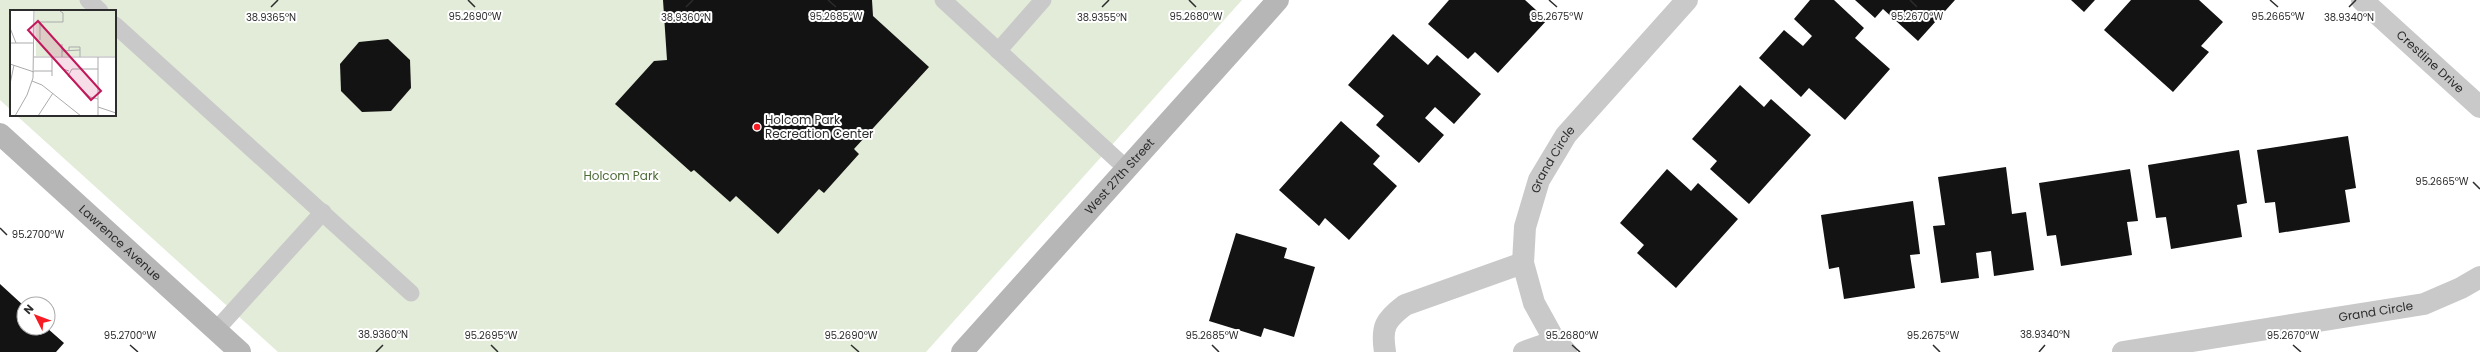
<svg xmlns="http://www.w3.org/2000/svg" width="2480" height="352" font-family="Poppins,sans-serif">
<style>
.green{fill:#e2ecd8}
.building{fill:#131313}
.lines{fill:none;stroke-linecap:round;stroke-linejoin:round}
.lane{stroke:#c9c9c9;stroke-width:17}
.street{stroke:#c9c9c9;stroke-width:22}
.secondary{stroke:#b6b6b6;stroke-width:22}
.ticks{fill:none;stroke:#2c2c2c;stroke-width:1.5}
.poi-dot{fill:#f71b23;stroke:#fff;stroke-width:1.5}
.labels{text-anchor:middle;stroke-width:4;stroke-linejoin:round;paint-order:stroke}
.street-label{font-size:12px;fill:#2c2c2c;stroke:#fff}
.poi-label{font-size:12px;fill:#2c2c2c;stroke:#fff;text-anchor:start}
.park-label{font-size:12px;fill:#4d6c36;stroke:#fff}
.inset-road{fill:none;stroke:#ababab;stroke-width:1}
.view{fill:#c2185b;fill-opacity:0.15;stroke:#c2185b;stroke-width:2}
.inset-edge{fill:none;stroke:#2c2c2c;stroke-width:2}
.ticks-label{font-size:10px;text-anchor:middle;fill:#2c2c2c;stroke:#fff;stroke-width:4;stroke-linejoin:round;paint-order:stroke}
</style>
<rect width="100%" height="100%" fill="#fff"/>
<path class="green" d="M0,0H1242L926,352H278L16,115H115V11H11V110L0,100Z"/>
<g class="building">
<path d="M663,0H872L873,16L929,67L854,149L859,154L824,193L819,189L778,234L736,196L730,202L694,170L691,172L615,104L654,61L667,60Z"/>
<path d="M1449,0H1525L1547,20L1498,73L1475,52L1468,59L1428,24Z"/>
<path d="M1810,0H1834L1864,28L1855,38L1890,69L1845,120L1809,88L1801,97L1759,58L1784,30L1803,46L1812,36L1794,19Z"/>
<path d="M1855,0H1955L1918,41L1883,9L1875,18Z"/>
<path d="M2071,0H2095L2084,12Z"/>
<path d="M2131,0H2199L2223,22L2201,46L2209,52L2173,92L2104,30Z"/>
<path d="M1393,34L1428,65L1437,55L1481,94L1454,124L1435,107L1425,118L1444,135L1419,163L1376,125L1384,116L1348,85Z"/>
<path d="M388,39L410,60L411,88L391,111L362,112L341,91L340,64L359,42Z"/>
<path d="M1740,85L1764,107L1771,99L1811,135L1749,204L1710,169L1717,161L1692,139Z"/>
<path d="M1341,121L1380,156L1373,164L1397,186L1349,240L1325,218L1319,226L1279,190Z"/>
<path d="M2348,136L2356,188L2345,190L2350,222L2279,233L2275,202L2265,203L2257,150Z"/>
<path d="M2239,150L2247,203L2237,205L2242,237L2171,249L2166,217L2156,218L2148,165Z"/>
<path d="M2006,167L2012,214L2026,212L2034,270L1994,276L1991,251L1976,253L1979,278L1941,283L1933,226L1945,225L1938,177Z"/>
<path d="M1667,169L1691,191L1698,183L1738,219L1676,288L1637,253L1644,245L1620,223Z"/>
<path d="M2130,169L2138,221L2127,222L2132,255L2061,266L2056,235L2047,236L2039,183Z"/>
<path d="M1913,201L1920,254L1910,255L1915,288L1844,299L1839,267L1829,269L1821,215Z"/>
<path d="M1236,233L1287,248L1284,258L1315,267L1294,337L1264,328L1261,337L1209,321Z"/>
<path d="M0,284L24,306V328H47L64,343L56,352H0Z"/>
</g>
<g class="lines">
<g class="lane">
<path d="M88,0L100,11"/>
<path d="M943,0L1127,169"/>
<path d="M115,25L411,293"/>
<path d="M998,51L1043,0"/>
<path d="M216,330L323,212"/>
</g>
<g class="street">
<path id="s1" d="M2362,0L2480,107"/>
<path d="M1385,352C1381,327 1385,320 1405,305L1523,263"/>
<path d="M1524,352L1555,341"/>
<path id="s2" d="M1566,352L1555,341L1534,303L1523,263L1525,227L1539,180L1566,135L1687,0"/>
<path id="s3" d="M2123,352L2424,304L2461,288L2480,277"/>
</g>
<g class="secondary">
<path id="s4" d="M0,134L240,352"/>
<path id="s5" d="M962,352L1278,0"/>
</g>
</g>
<path class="ticks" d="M468,0L475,7M828,0L836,7M1189,0L1196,7M1549,0L1557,7M1910,0L1917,7M2270,0L2278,7M271,7L278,0M686,7L693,0M1102,7L1109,0M2349,7L2356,0M2473,182L2480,189M0,228L7,235M130,345L138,352M491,345L498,352M851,345L859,352M1212,345L1219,352M1572,345L1580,352M1933,345L1940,352M2293,345L2301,352M376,352L383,345M2039,352L2045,345"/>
<circle class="poi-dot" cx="757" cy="127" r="4"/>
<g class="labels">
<g class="street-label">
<text dy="4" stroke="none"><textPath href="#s1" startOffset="92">Crestline Drive</textPath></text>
<text dy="4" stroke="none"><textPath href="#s2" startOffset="210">Grand Circle</textPath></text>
<text dy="4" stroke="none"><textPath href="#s5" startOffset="236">West 27th Street</textPath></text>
<text dy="4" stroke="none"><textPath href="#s4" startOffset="162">Lawrence Avenue</textPath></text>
<text dy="4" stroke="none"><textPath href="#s3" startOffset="256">Grand Circle</textPath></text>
</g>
<g class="poi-label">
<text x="765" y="124">Holcom Park<tspan x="765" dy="14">Recreation Center</tspan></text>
</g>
<g class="park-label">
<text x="621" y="180">Holcom Park</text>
</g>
</g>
<g transform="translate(10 10)">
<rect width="106" height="106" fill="#fff"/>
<path d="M25,0H106V46H26Z" fill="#e2ecd8"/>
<path class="inset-road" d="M0,18L6,33M30,30V12H53V3L50,1M0,33H24M52,41L70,40M59,41V37H70V47M24,47H106M42,47V66M52,47V34M0,54L24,62M24,61H42M58,64L53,59L59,61M22,71L32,75L71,106M0,74L4,55M88,89L80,87L58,66L62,59H88M88,97L106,103M5,106L17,85L23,68L24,0M28,106L43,83M88,106V47"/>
<path class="view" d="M28,11L91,81L81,90L18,20Z"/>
<rect width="106" height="106" class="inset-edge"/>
</g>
<g class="ticks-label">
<text x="475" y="20">95.2690°W</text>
<text x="836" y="20">95.2685°W</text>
<text x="1196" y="20">95.2680°W</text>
<text x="1917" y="20">95.2670°W</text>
<text x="2278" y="20">95.2665°W</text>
<text x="1557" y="20">95.2675°W</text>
<text x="2349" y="21">38.9340°N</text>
<text x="271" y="21">38.9365°N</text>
<text x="686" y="21">38.9360°N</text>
<text x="1102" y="21">38.9355°N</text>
<text x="2442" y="185">95.2665°W</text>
<text x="38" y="238">95.2700°W</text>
<text x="383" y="338">38.9360°N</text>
<text x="2045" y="338">38.9340°N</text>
<text x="130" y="339">95.2700°W</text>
<text x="491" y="339">95.2695°W</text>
<text x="851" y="339">95.2690°W</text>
<text x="1212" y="339">95.2685°W</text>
<text x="1572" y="339">95.2680°W</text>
<text x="1933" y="339">95.2675°W</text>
<text x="2293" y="339">95.2670°W</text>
</g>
<g transform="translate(36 316) rotate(312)"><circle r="19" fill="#ffffff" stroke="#ababab"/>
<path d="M0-3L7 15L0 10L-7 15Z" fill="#f71b23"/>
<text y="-6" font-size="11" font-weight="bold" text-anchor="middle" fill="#2c2c2c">N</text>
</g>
</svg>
